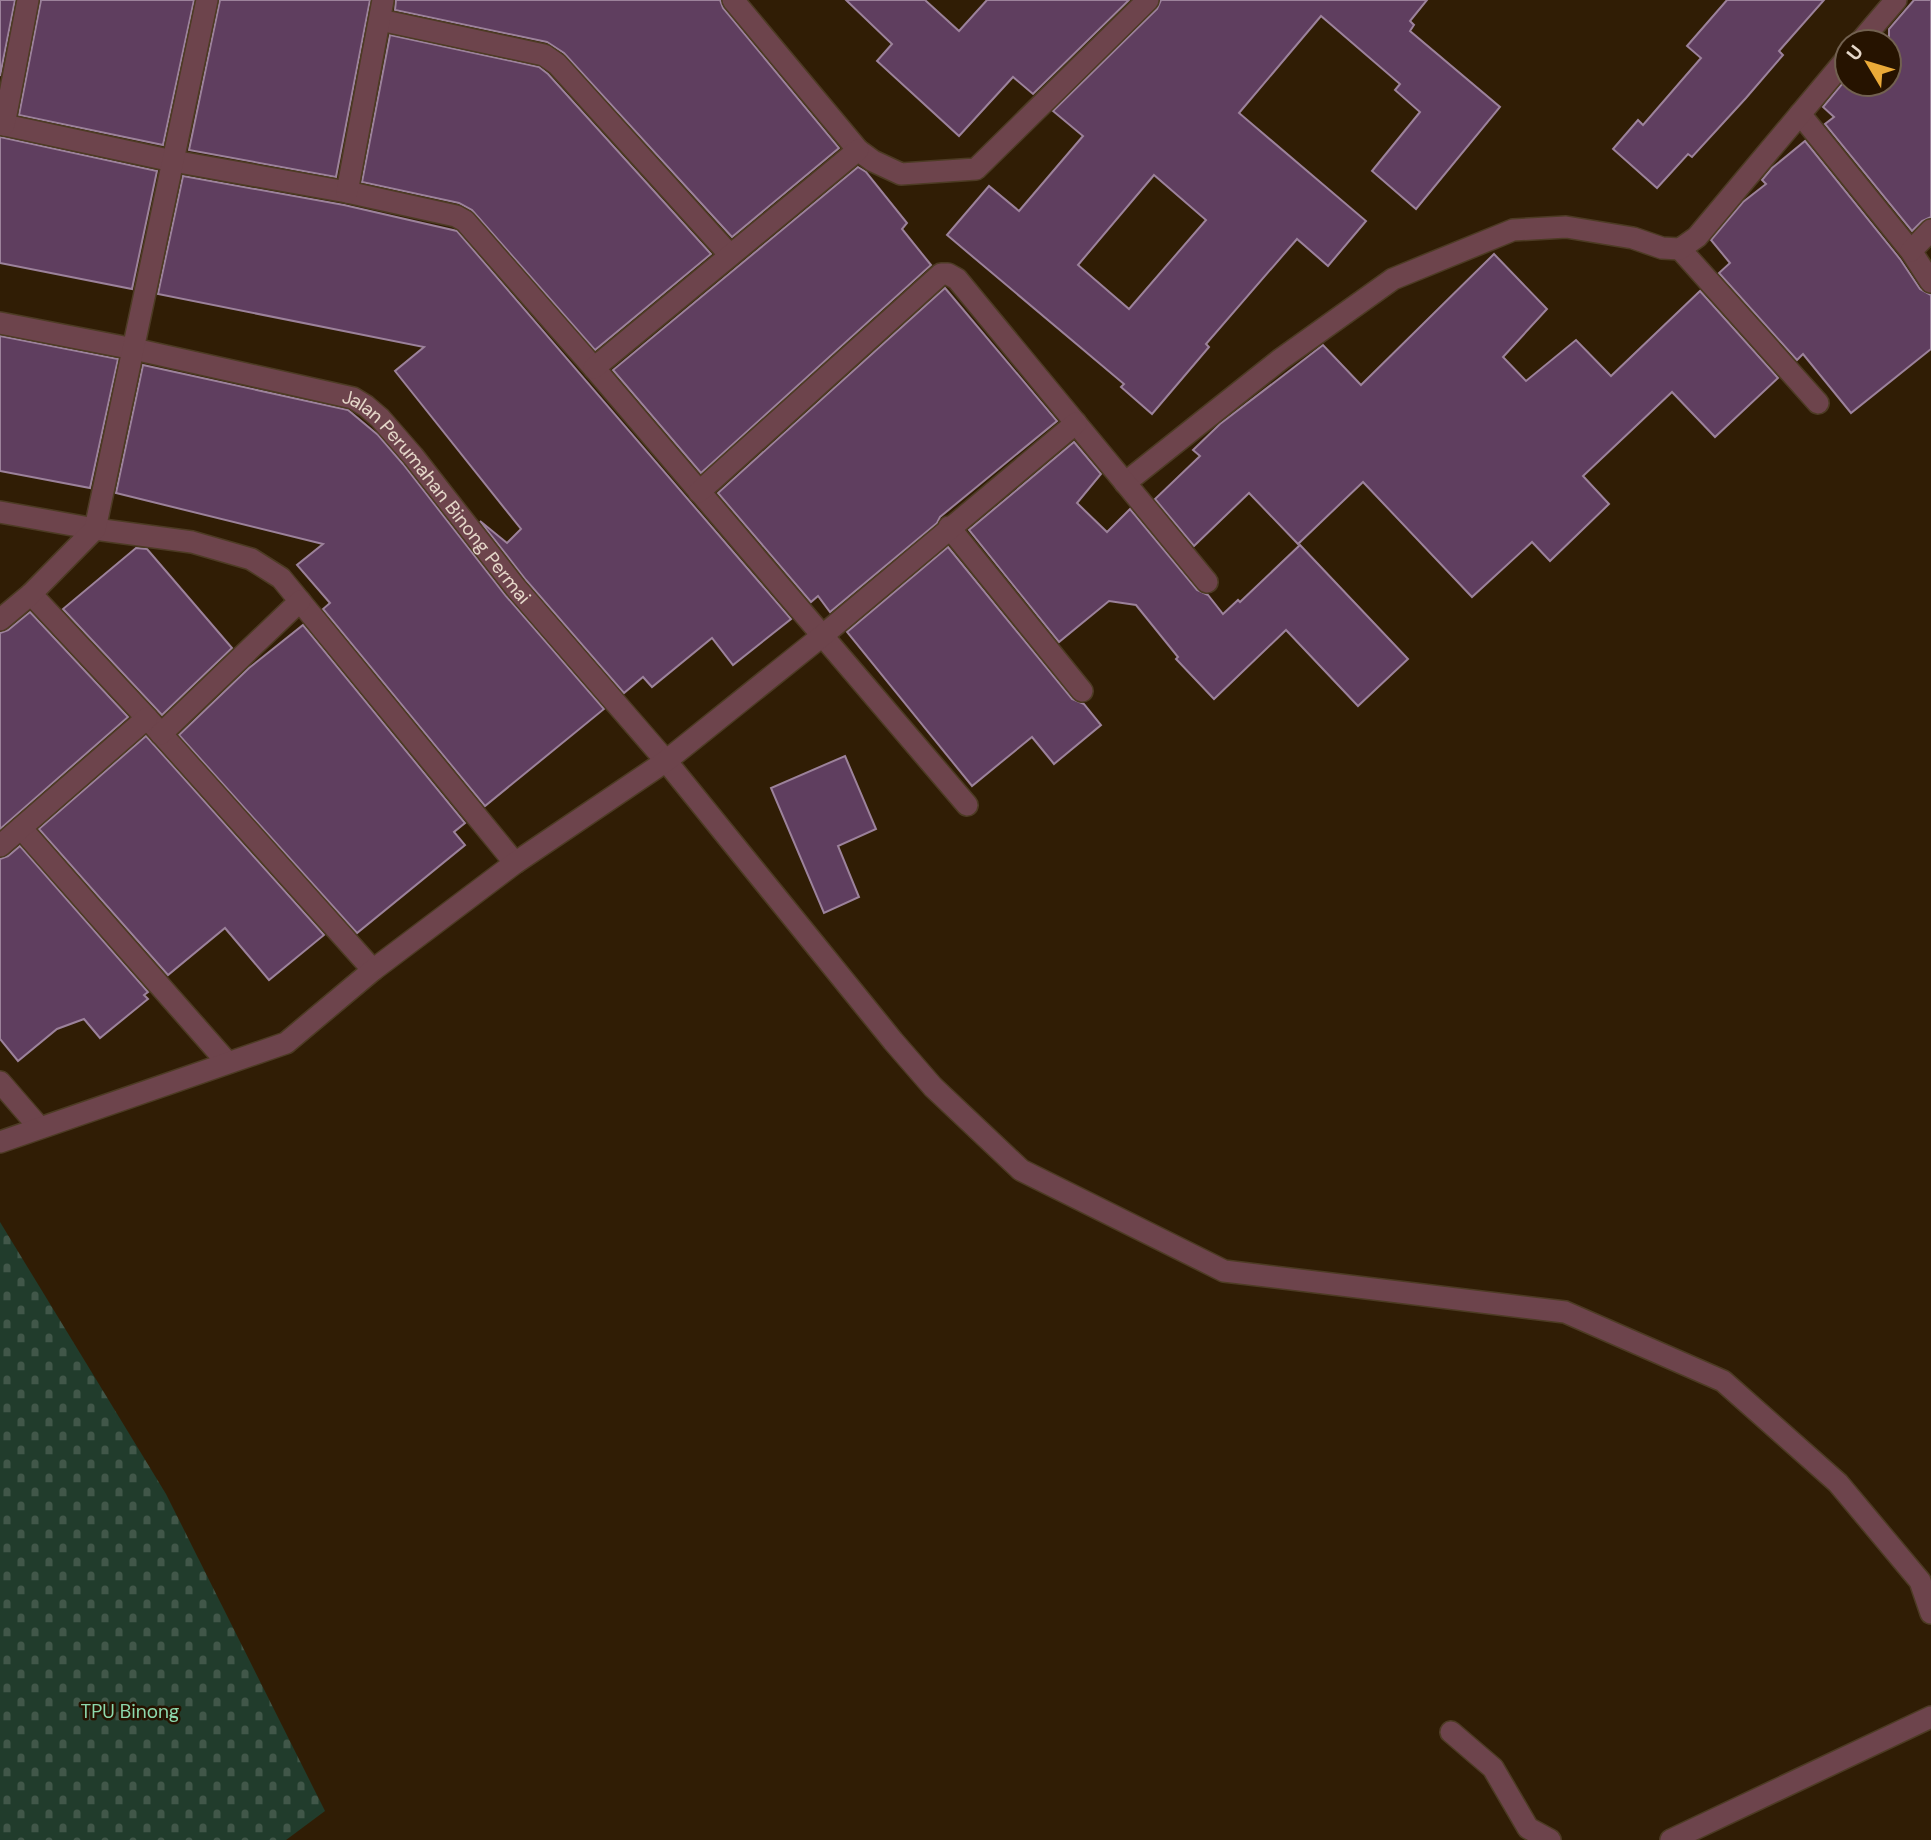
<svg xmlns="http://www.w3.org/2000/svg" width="1931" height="1840" font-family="'DM Sans',sans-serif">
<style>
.cemetery{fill:url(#cemetery-stones)}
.building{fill:#5f3e5f;stroke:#9c829b;stroke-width:2;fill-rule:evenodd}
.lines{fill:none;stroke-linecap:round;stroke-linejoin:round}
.minor-casing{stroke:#4d3b24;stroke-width:24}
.minor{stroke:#6d444c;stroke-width:21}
.labels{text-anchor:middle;stroke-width:5;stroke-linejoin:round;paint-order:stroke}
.street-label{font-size:19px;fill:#e5d7c9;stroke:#261300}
.park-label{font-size:19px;fill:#8dd9ad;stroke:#261300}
</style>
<defs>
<pattern id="cemetery-stones" width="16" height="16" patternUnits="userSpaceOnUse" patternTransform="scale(1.75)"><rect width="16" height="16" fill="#213c2c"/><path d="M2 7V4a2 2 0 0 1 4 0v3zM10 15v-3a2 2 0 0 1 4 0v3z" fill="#415749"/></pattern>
</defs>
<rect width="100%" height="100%" fill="#301d05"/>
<path class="cemetery" d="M0,1222L166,1494L325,1811L286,1840H0Z"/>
<g class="building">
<path d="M0,0H15L0,76Z"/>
<path d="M41,0H194L163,145L19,115Z"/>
<path d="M220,0H370L336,177L189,150Z"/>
<path d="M396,0H720L723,8L839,148L732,237L564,53L547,42L395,10Z"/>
<path d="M846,0H925L959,31L987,0H1129L1033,94L1013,77L959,136L877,61L892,44Z"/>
<path d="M1161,0H1427L1410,21L1414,25L1410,31L1500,107L1416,209L1372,171L1420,112L1395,90L1400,84L1321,16L1239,113L1366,221L1328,266L1297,239L1206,344L1209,347L1152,414L1121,387L1124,384L947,235L989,186L1019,211L1083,136L1053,111L1157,9ZM1154,175L1206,220L1129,309L1078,265Z"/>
<path d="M1727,0H1824L1779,51L1783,55L1746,98L1692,157L1688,154L1657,188L1613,149L1638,120L1643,125L1701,58L1687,46Z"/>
<path d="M1914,0H1931V217L1922,221L1912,231L1825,124L1834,117L1823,107L1847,78V84H1889V29Z"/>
<path d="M390,35L539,67L548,74L711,254L595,350L472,210L459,203L362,182Z"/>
<path d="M0,137L157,171L132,289L0,263Z"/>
<path d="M1805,141L1900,259L1920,289L1931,295V349L1851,413L1803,354L1797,360L1719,273L1730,263L1711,240L1743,202L1766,184L1762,180L1772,168Z"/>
<path d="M858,167L866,172L907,223L902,229L931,265L701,473L613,370Z"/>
<path d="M183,176L344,205L457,231L791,619L733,665L712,638L652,687L643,677L624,693L526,580L480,521L507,543L521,529L395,371L424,347L158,294Z"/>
<path d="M1494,254L1547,309L1503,357L1526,381L1576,340L1611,376L1700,291L1778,378L1715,437L1672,392L1583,476L1609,504L1550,561L1532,542L1472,597L1363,482L1298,544L1249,493L1194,546L1155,499L1200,456L1193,450L1220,424L1323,345L1361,385Z"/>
<path d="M945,288L1057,421L940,517L937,523L830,612L818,596L811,602L718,493Z"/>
<path d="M0,336L118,359L90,488L0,471Z"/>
<path d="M143,365L348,410L378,435L403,464L506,596L604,709L485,806L323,609L330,603L297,565L323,544L116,493Z"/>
<path d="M1074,442L1101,474L1077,503L1107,532L1130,509L1197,590L1208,595L1223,614L1238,600L1240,602L1300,545L1408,659L1358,706L1286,630L1214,699L1176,659L1178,657L1136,605L1109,601L1059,642L969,530Z"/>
<path d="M948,547L1072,699L1084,704L1101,725L1054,764L1032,737L972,786L847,632Z"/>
<path d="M136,548L147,549L232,648L162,715L63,609Z"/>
<path d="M30,612L128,717L0,829V633L8,630Z"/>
<path d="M303,625L465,823L454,832L465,845L357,933L179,735L249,668Z"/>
<path d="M146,736L324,935L269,980L225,928L168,975L39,829Z"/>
<path d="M845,756L876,829L838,846L859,897L824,913L771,788Z"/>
<path d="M20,846L148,992L144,995L148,999L100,1038L84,1019L57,1029L18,1061L0,1039V859L8,856Z"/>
</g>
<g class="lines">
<defs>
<g id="minor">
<path d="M733,0L858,150L873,161L901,174L976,169L1148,0"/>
<path d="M380,20L544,55L557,64L730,255"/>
<path d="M1860,42L1896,0"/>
<path d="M1800,114L1911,251L1931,282"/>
<path d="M0,124L173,161L347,192L456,216L465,221L594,368L967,805"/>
<path d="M4,125L28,0"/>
<path d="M347,192L383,0"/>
<path d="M1680,249L1818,403"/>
<path d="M1911,251L1931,230"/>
<path id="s1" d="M0,323L134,349L353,398L366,406L380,418L413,456L516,588L666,761L893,1041L933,1087L1021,1170L1224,1271L1565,1312L1723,1381L1838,1483L1920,1581L1931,1613"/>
<path d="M594,368L858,150"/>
<path d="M1125,483L1281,359L1393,279L1513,230L1566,227L1633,238L1662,248L1680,249L1697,237L1847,58"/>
<path d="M699,492L941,274H948L957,279L1207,582"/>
<path d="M0,512L95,529L192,542L251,559L281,578L515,863"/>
<path d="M949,527L1082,691"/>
<path d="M31,594L147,718L373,970"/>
<path d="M0,620L31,594L95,529L207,0"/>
<path d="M161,734L300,601"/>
<path d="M21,828L227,1062"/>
<path d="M0,846L147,718"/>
<path d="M0,1082L39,1127"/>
<path d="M0,1142L286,1043L373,970L515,863L666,761L822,636L1076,423"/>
<path d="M1451,1732L1493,1768L1528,1828L1550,1840"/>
<path d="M1671,1840L1931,1717"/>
</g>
</defs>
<use href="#minor" class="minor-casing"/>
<use href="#minor" class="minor"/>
</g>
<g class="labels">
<g class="street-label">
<text dy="7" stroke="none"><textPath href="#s1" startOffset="490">Jalan Perumahan Binong Permai</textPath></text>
</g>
<g class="park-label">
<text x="130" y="1718">TPU Binong</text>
</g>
</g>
<g transform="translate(1868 63) rotate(308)"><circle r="33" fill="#261300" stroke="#726150" stroke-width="2"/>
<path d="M0-5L12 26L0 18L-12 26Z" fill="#eaaa38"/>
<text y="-10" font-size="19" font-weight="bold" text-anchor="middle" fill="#e5d7c9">U</text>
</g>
</svg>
